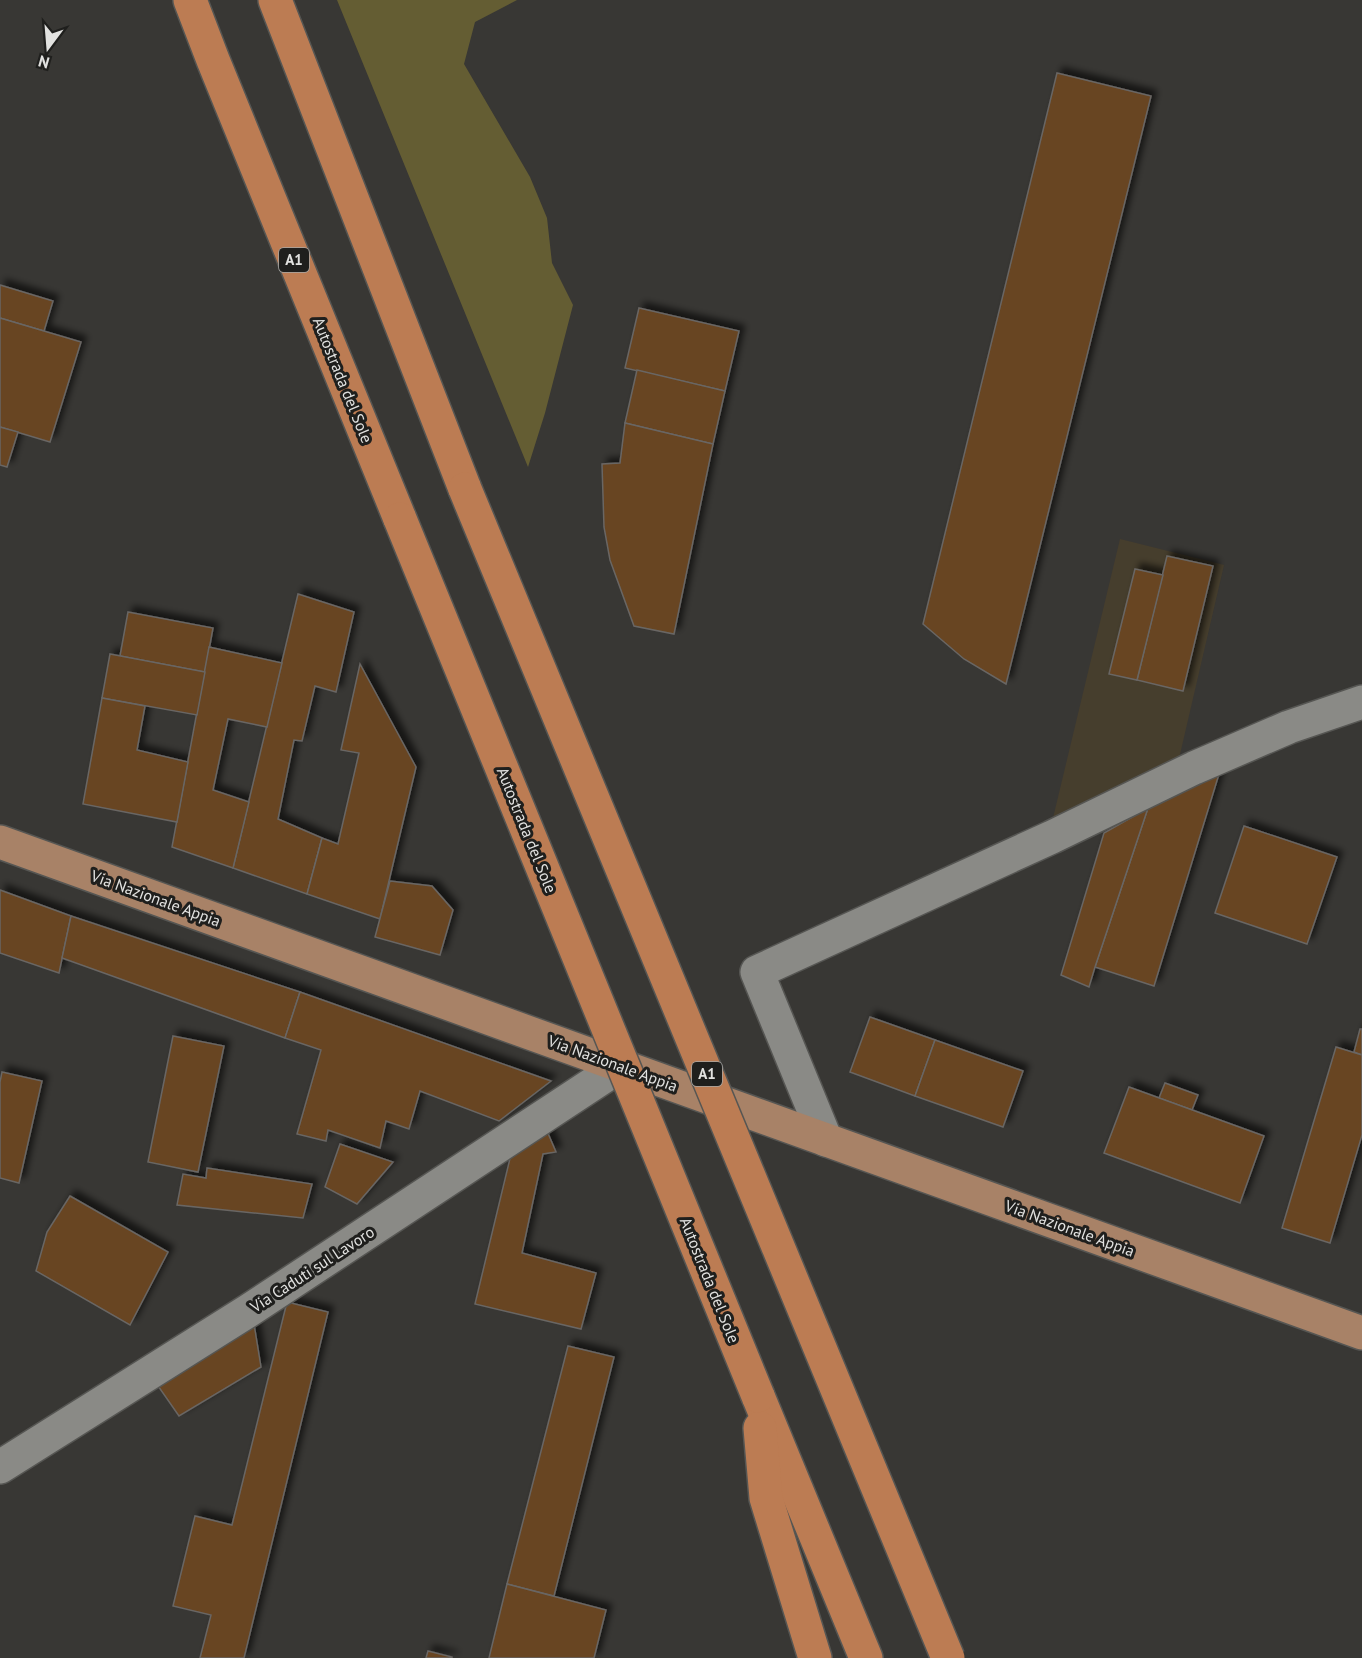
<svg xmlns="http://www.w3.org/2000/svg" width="1362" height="1658" font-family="'PT Sans',sans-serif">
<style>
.industrial{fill:#463e2d}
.green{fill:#645d33}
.building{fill:#674420;stroke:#696664;stroke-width:1.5;filter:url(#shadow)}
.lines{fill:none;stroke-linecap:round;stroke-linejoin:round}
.minor-casing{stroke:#565653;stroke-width:36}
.major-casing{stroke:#565653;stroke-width:36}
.highway-casing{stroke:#565653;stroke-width:36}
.minor{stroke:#8a8a86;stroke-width:33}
.major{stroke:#a88267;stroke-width:33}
.highway{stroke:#bc7c53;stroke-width:33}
.highway-bridge-casing{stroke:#565653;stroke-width:36;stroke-linecap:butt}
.highway-bridge{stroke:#bc7c53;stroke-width:33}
.labels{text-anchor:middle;stroke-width:6;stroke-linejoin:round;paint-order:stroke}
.shield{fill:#1f1f1d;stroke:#a8a8a6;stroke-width:1.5}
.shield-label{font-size:15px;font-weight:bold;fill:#e2e2e0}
.street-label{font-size:16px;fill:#e2e2e0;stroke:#1f1f1d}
</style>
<defs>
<filter id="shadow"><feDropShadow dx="5.5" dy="-5.5" stdDeviation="3" flood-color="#0009"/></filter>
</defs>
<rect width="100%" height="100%" fill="#383734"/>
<path class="industrial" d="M1120,539L1224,565L1178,763L1053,818Z"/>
<path class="green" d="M337,0H517L475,22L464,64L530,177L547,218L552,263L573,305L545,413L528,467Z"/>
<g class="building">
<path d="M1057,73L1151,96L1006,684L964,659L923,624Z"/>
<path d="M0,285L53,301L44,331L0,318Z"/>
<path d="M639,308L739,331L725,391L625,368Z"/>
<path d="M0,318L81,342L50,442L0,427Z"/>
<path d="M637,370L725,391L713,444L625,423Z"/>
<path d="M625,423L713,444L674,634L634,626L610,560L604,527L602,464L620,463Z"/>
<path d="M0,427L18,432L7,467L0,465Z"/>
<path d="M1167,556L1213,566L1183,691L1137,680Z"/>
<path d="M1135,569L1163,575L1137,680L1109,674Z"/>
<path d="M298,594L354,612L336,692L315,686L302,741L294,740L278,819L322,838L307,894L233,868Z"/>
<path d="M128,612L213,628L205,672L120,656Z"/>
<path d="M209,647L282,663L267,727L228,719L213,790L249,802L233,868L172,847Z"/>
<path d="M110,654L205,672L197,715L102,698Z"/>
<path d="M360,664L416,767L380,919L307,894L322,838L338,844L359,753L341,750Z"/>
<path d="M102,698L145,706L137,750L188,762L177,822L83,804Z"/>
<path d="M1219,774L1154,986L1095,967L1148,808Z"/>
<path d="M1148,808L1095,967L1089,987L1061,975L1104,833Z"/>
<path d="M1244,826L1337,857L1307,944L1215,913Z"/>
<path d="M390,881L432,886L453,910L440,955L375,937Z"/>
<path d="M0,890L71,916L59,973L0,953Z"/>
<path d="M71,916L300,992L285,1038L62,958Z"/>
<path d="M300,992L551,1081L499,1121L420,1091L409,1129L386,1121L380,1148L328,1130L326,1141L297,1134L321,1050L285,1038Z"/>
<path d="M870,1017L935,1040L915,1096L850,1072Z"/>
<path d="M1360,1029H1362V1055L1354,1052Z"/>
<path d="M173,1036L224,1046L198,1172L148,1162Z"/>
<path d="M935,1040L1023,1071L1003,1127L915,1096Z"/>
<path d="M1336,1047L1362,1055V1135L1330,1243L1282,1228Z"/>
<path d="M2,1072L42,1081L19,1183L0,1178V1082Z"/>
<path d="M1165,1083L1198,1095L1192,1110L1159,1098Z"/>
<path d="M1129,1087L1264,1136L1240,1203L1104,1153Z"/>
<path d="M547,1131L556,1152L543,1154L522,1253L596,1273L581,1329L475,1304L513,1146Z"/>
<path d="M340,1144L393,1162L357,1204L325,1187Z"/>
<path d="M207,1168L312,1184L303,1218L177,1205L183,1174L206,1178Z"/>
<path d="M70,1196L168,1252L130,1325L36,1271L47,1232Z"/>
<path d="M287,1302L328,1312L244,1658H200L211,1615L173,1606L195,1516L232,1525Z"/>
<path d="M254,1324L261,1367L179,1416L156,1383Z"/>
<path d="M568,1346L614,1357L554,1596L507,1584Z"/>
<path d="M507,1584L606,1610L594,1658H489Z"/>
<path d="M428,1651L452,1657V1658H426Z"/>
</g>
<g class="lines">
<defs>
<g id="minor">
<path d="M826,1140L757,972L1052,837L1194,768L1289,727L1362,702"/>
<path d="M0,1467L248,1311L620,1066"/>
</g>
<path id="major" d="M0,842L1362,1333"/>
<g id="highway">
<path d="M190,0L213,60L400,519"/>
<path d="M275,0L465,489"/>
<path d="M758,1396L866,1658"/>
<path d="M760,1428L766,1498L815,1658"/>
</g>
</defs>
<use href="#minor" class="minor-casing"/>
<use href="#major" class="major-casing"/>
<use href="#highway" class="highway-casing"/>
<use href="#minor" class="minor"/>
<use href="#major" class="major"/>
<use href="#highway" class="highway"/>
<defs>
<g id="highway-bridge">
<path d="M465,489L948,1658"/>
<path d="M400,519L758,1396"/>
</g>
</defs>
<use href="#highway-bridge" class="highway-bridge-casing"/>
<use href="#highway-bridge" class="highway-bridge"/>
</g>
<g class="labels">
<g class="shield">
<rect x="279" y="248" width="30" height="24" rx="4.5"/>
<rect x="692" y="1062" width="30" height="24" rx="4.5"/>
</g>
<g class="shield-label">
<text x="294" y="265">A1</text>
<text x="707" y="1079">A1</text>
</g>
<g class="street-label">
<text transform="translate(343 380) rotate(68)" y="6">Autostrada del Sole</text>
<text transform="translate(527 830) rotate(68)" y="6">Autostrada del Sole</text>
<text transform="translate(156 898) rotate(20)" y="6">Via Nazionale Appia</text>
<text transform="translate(613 1063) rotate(20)" y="6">Via Nazionale Appia</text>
<text transform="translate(1070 1228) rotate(20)" y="6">Via Nazionale Appia</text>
<text transform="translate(312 1269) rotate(-33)" y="6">Via Caduti sul Lavoro</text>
<text transform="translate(710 1280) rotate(68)" y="6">Autostrada del Sole</text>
</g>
</g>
<g transform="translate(48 48) rotate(196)" stroke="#1f1f1d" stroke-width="4.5" paint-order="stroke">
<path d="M0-4.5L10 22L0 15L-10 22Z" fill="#e2e2e0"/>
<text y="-9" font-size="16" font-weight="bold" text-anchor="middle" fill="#e2e2e0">N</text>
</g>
</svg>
